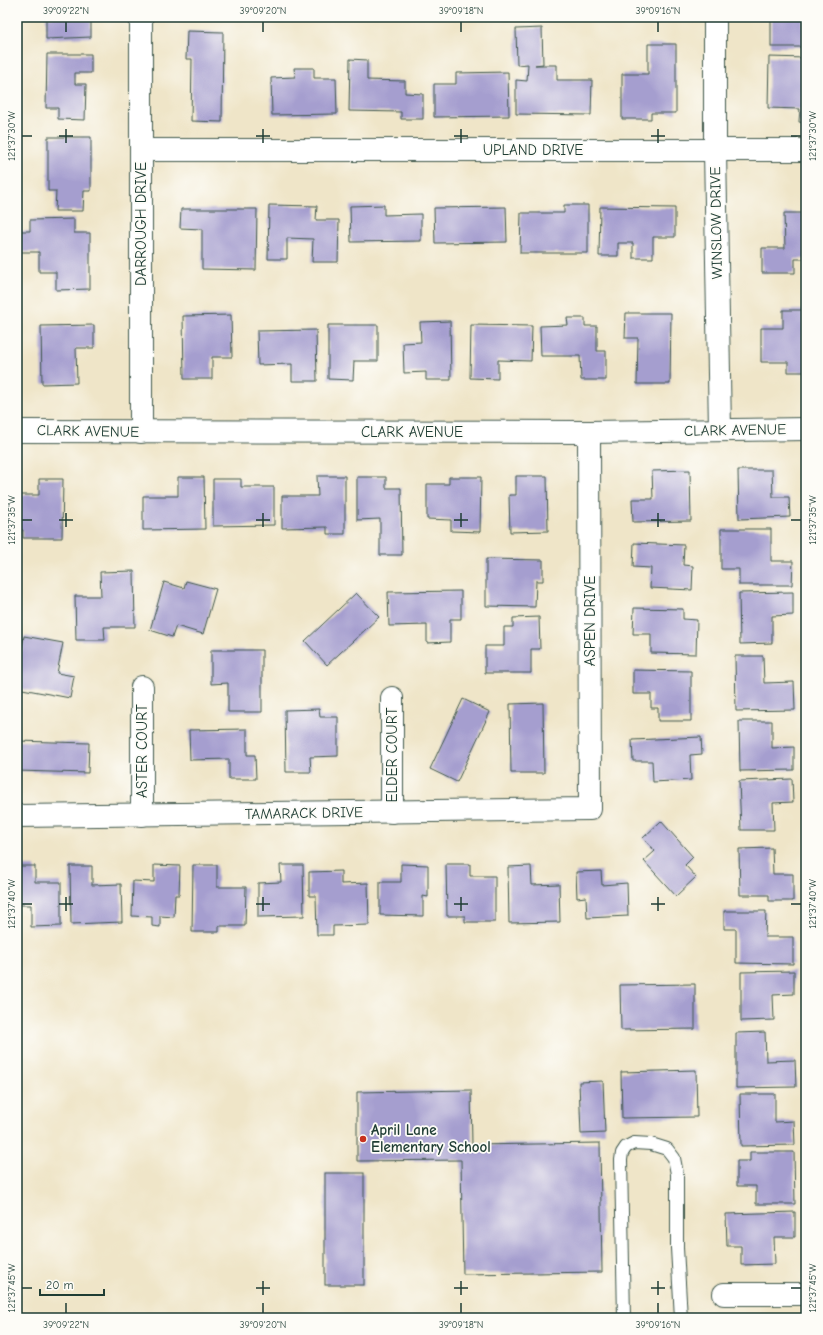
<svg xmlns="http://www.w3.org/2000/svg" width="823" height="1335" font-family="'Comic Neue',sans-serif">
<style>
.building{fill:#a59ecf}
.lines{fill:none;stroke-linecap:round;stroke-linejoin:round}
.service-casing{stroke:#3e564a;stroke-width:14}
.minor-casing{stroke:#3e564a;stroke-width:24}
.tertiary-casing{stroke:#3e564a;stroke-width:24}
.service{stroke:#fff;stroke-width:12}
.minor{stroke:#fff;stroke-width:22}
.tertiary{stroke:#fff;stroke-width:22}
.ticks{fill:none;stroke:#1f3d34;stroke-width:1.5}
.poi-dot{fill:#c8321e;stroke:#fdfcf7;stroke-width:1.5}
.labels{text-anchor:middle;stroke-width:3.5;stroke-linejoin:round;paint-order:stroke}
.street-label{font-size:15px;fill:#1f3d34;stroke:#fdfcf7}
.poi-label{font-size:15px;font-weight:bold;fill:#1f3d34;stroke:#fdfcf7;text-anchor:start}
.neatline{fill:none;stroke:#1f3d34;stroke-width:1.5}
.ticks-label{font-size:10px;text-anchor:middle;fill:#1f3d34}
</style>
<rect width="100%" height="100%" fill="#fdfcf7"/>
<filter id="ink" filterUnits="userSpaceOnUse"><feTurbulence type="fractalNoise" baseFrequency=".025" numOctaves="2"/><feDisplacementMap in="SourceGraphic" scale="8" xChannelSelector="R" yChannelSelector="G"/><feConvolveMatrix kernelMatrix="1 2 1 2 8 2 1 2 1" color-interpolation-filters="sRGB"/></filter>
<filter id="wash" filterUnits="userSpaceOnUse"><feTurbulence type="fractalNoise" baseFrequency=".012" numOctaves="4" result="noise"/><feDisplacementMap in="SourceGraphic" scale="16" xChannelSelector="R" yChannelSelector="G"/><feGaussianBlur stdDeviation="0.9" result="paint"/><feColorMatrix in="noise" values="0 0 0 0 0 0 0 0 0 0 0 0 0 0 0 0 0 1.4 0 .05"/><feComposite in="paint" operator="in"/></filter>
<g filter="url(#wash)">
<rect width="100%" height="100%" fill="#efe5c8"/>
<g id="blocks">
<g class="building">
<path d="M46,17H91V37L46,39Z"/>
<rect x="771" y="17" width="32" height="30"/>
<path d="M542,28L543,64L535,65H557V80H592L591,115L516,114V80L527,81L528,64L517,65L516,29Z"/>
<path d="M187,31L223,32L222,122L191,121L192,59H186Z"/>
<path d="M648,44H676V113H651V119H622V74H648Z"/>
<path d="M47,54H91V73H75V84H86L85,120L58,119V108H46Z"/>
<path d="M769,57L806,58V123L799,122L800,109L768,108Z"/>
<path d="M350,59L367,60V80L405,81V93L423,94V119H401V112L349,111Z"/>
<path d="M294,68H314V78H336L337,114L272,115L271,78L295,77Z"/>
<path d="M508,72L509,116L434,117V84H456V73Z"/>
<path d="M48,137H91V191H84L83,211H55L56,191H48Z"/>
<path d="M269,205L317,206L316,220H339L338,262H312L313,239L287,238V259H268Z"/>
<path d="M384,205V215L421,214V241L351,242L350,206Z"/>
<path d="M564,205H588V253H520L521,213H564Z"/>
<path d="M506,207L507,242L435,243L434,208Z"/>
<path d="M600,207L675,208V237H653V258H633V243H618V256H599Z"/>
<path d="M181,209H257L256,270L202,269V229L180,228Z"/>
<path d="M784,213H806V259H795V273H762V248H785Z"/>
<path d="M74,219V233H90V289L56,290V272H39V252H18V231H30V220Z"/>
<path d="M783,310H806V372H788V362H761V328H783Z"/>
<path d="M626,313H671L670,384H637L638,338H625Z"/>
<path d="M231,315L232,357H212V379H184L183,316Z"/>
<path d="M567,318H585V326H597V351H606V380H581L580,356H541L540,326L568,325Z"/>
<path d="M450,321L451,380H426V372L404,373L403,343L421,342L420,322Z"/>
<path d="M94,325V348H76L77,383L42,384L41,326Z"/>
<path d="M328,325H378V361H354L353,380L328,379Z"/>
<path d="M471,325L532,326L531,361L498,360V379L470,378Z"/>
<path d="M316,330L317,381H292V364L258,365L257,331Z"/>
<path d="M690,470L691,521L633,522L632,499H653L652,471Z"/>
<path d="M738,470H772L773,497H789L790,517L739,519Z"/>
<path d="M317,476H345V534H327V527L282,528V496H318Z"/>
<path d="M516,476H547L548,531L510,532L509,495H516Z"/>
<path d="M178,477H204L205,529L143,530V496H178Z"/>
<path d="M357,477H386V488H401L402,555H380V519L357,520Z"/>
<path d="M449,477H481L480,532L451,531V520L427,519V484H449Z"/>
<path d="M39,479H63L62,538H23V530H17V495H39Z"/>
<path d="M213,479H241V487H274V525L213,526Z"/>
<path d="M721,529H771V561H793L792,585H739V569H721Z"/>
<path d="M634,543L684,545L683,565L693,566L692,590L650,588L651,568L633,567Z"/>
<path d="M486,559L543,560V581H536L535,607L486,606Z"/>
<path d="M134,571L135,627H104L105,640H76L75,596H101L100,572Z"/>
<path d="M186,581L216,589L203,634L176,626L172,637L150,630L164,582L184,588Z"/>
<path d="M461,591V619H450V642L427,643V625L389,626L388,592Z"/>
<path d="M793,592V615L772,616V643L740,644L739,593Z"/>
<path d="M356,593L379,617L327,665L305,641Z"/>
<path d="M634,608L683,609V619L697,620L696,654L651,653V634H633Z"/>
<path d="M539,617L540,649H531V673H485V646H504V627H513V618Z"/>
<path d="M24,636L63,643L57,673L74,676L70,698L17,688V674Z"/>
<path d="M211,650H262V712H228V683L211,684Z"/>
<path d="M735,656H763L764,683L794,682L795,710L736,711Z"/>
<path d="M633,670L691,671V721H658V708H651V694H633Z"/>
<path d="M463,699L490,712L457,782L430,769Z"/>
<path d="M543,703L544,773H511L510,704Z"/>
<path d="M319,709L320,717H338V756L310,757L311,772H286L285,710Z"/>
<path d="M739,721H772V748L794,747V770L740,771Z"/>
<path d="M247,729V755H255L256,779H229V759L190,760L189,730Z"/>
<path d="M701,737L702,754L690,755L691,780L653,782L652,761H633L632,740Z"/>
<path d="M17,741L89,743L88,773L17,771Z"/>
<path d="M792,779L793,802L773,803L774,830H741L739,781Z"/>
<path d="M661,821L693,857L685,865L696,877L676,896L644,861L655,851L643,838Z"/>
<path d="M772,848L773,874H793V901H769V895H740L739,849Z"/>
<path d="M401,864L428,865V897L423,896V916L380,915V882H401Z"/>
<path d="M446,864H470V876H495V922H465V916H447Z"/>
<path d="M154,865L180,866L179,895H175L174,917L160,916V927L152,926V917L132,916L133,881L154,882Z"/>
<path d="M193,865H217V887H246L245,926H219V932H192Z"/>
<path d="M280,865H303L304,916L258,917V883L281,882Z"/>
<path d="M17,866H35V882H61V926L31,927V905H17Z"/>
<path d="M70,866H92V885L121,884L122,922L71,924Z"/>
<path d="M531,866L532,885L559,884L560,922L509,923L508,867Z"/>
<path d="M341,871V884L368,883L369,925L333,926V935H317L316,896H309V872Z"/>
<path d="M601,871L602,885L627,883L628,916L587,918L586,897L577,898L576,872Z"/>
<path d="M724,911H766L765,937H793V964L736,963V929H724Z"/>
<path d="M794,971V994L773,995L774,1020L741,1021V972Z"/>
<path d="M695,984V1029L621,1030L620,985Z"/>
<path d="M765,1032L766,1061L795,1060L796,1087L736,1088V1033Z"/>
<path d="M696,1070L697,1117L622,1118L621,1072Z"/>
<path d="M603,1081L605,1133L581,1134L579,1082Z"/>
<path d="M471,1090L472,1145L600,1143L602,1272L463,1274L461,1160L357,1161V1092Z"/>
<path d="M740,1094H775V1122L794,1121L795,1145L741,1146Z"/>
<path d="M750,1152H794L795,1204H756V1186H737V1161H750Z"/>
<rect x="325" y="1173" width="39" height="112"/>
<path d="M795,1212V1237H774L775,1264L741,1265V1246H727L726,1214Z"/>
</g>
</g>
</g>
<g filter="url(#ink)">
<use href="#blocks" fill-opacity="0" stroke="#3e564a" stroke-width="1"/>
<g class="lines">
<defs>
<path id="service" d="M624,1318L621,1160L622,1153L626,1147L634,1143L651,1144L667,1149L674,1158L677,1174V1248L681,1318"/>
<g id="minor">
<path d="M715,17V150L720,430"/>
<path d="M141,150H806"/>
<path d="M141,432V17"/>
<path d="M142,687V815"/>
<path d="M392,698V812"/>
<path d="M17,816L590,809L589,432"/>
<path d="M724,1294H806"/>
</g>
<path id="tertiary" d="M17,431L589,432L806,429"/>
</defs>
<use href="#service" class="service-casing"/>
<use href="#minor" class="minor-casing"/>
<use href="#tertiary" class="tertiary-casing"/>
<use href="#service" class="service"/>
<use href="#minor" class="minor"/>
<use href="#tertiary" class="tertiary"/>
</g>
</g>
<path class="ticks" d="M66,22V32M263,22V32M461,22V32M658,22V32M66,129V143M263,129V143M461,129V143M658,129V143M22,136H32M59,136H73M256,136H270M454,136H468M651,136H665M791,136H801M66,513V527M263,513V527M461,513V527M658,513V527M22,520H32M59,520H73M256,520H270M454,520H468M651,520H665M791,520H801M66,897V911M263,897V911M461,897V911M658,897V911M22,904H32M59,904H73M256,904H270M454,904H468M651,904H665M791,904H801M263,1281V1295M461,1281V1295M658,1281V1295M22,1288H32M256,1288H270M454,1288H468M651,1288H665M791,1288H801M66,1303V1313M263,1303V1313M461,1303V1313M658,1303V1313"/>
<circle class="poi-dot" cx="363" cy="1139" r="4"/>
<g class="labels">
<g class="street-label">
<text x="533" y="155">UPLAND DRIVE</text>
<text transform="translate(716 223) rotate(-91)" y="5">WINSLOW DRIVE</text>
<text transform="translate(141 224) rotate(-90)" y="5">DARROUGH DRIVE</text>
<text transform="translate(735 430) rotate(-1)" y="5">CLARK AVENUE</text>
<text transform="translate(88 431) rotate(1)" y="5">CLARK AVENUE</text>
<text x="412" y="437">CLARK AVENUE</text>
<text transform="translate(590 621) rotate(-90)" y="5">ASPEN DRIVE</text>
<text transform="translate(142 751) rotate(-90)" y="5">ASTER COURT</text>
<text transform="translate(392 755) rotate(-90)" y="5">ELDER COURT</text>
<text transform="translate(304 813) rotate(-1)" y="5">TAMARACK DRIVE</text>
</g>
<g class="poi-label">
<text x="371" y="1135">April Lane<tspan x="371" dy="17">Elementary School</tspan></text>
</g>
</g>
<rect width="823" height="1335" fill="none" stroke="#fdfcf7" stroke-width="44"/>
<path d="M40 1289v6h64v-6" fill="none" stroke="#1f3d34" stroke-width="2"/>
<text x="46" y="1289" font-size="12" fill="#1f3d34" stroke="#fdfcf7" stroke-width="3" paint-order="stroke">20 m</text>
<rect x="22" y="22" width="779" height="1291" class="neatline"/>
<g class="ticks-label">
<text x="66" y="14">39°09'22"N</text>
<text x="263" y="14">39°09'20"N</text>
<text x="461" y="14">39°09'18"N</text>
<text x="658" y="14">39°09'16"N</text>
<text transform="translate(812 136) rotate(-90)" y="4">121°37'30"W</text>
<text transform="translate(11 136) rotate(-90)" y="4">121°37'30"W</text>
<text transform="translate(11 520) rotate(-90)" y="4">121°37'35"W</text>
<text transform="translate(812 520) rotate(-90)" y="4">121°37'35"W</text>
<text transform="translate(812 904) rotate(-90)" y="4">121°37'40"W</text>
<text transform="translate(11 904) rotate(-90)" y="4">121°37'40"W</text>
<text transform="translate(812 1288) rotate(-90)" y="4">121°37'45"W</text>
<text transform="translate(11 1288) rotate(-90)" y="4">121°37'45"W</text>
<text x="66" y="1328">39°09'22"N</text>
<text x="263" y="1328">39°09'20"N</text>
<text x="461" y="1328">39°09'18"N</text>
<text x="658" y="1328">39°09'16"N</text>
</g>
</svg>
